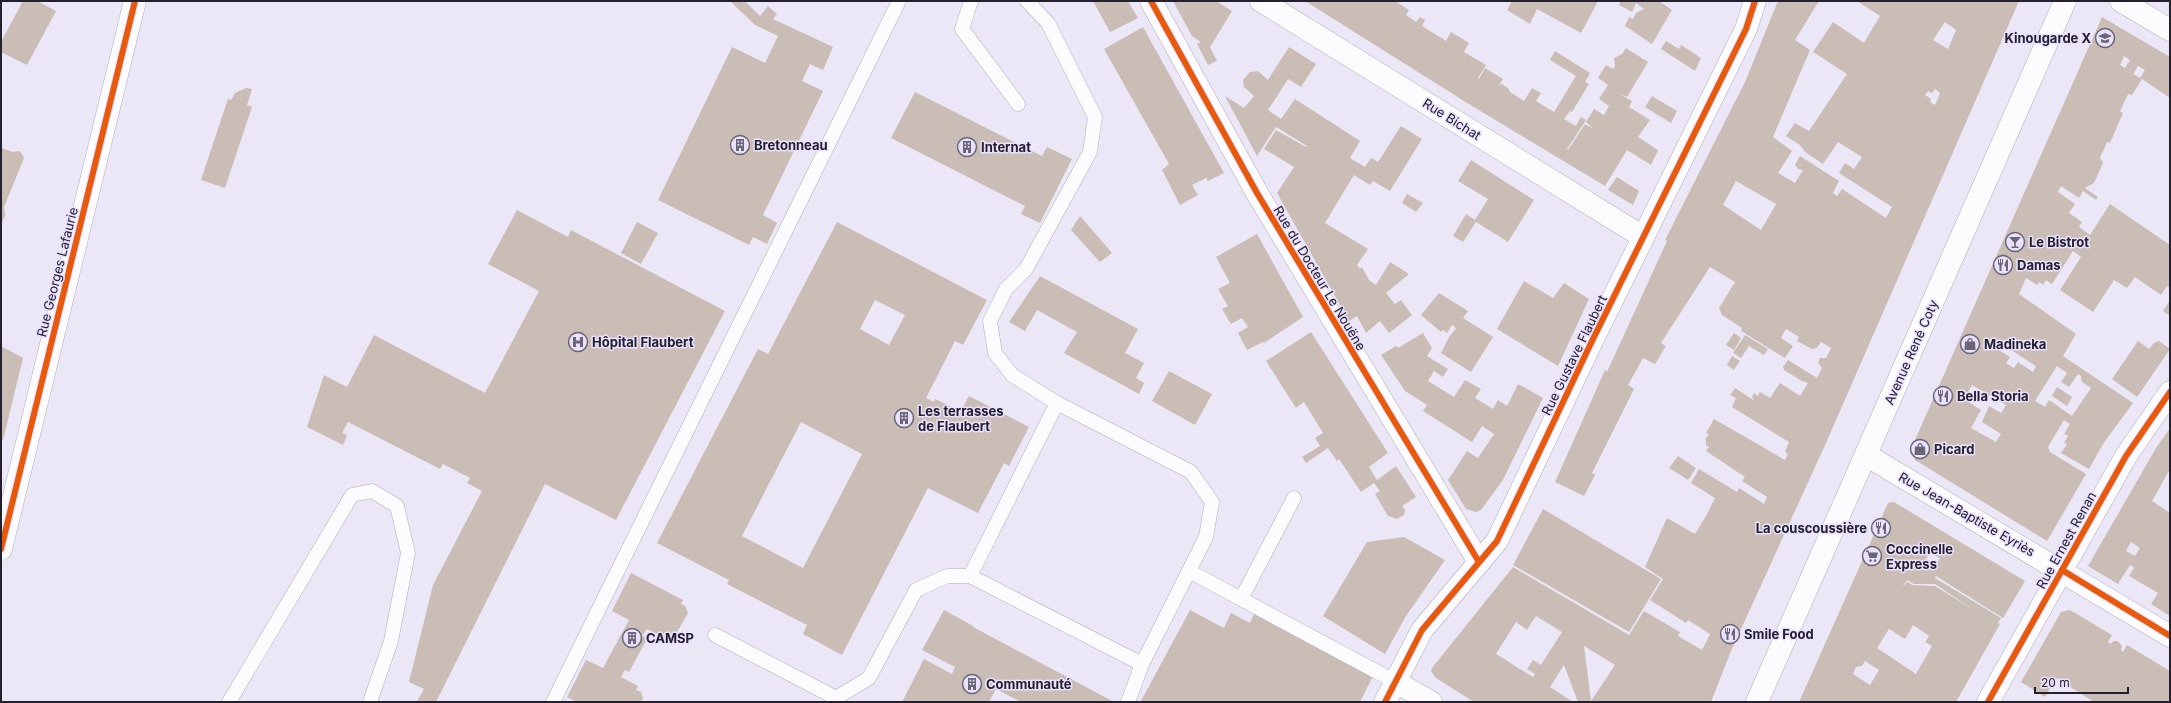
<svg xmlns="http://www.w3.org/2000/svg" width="2171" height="703" font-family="Inter,sans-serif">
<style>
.building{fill:#cabdb5;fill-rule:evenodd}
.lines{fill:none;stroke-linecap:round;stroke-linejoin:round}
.lane-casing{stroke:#b1adba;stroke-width:15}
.street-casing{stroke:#b1adba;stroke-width:23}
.secondary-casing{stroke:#b1adba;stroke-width:23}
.lane{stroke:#fcfbfe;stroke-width:14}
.street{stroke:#fcfbfe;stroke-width:22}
.secondary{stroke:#fcfbfe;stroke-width:22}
.cycleway-casing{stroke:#e9e1fd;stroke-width:8}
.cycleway{stroke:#e8590c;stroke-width:6}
.labels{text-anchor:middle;stroke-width:3;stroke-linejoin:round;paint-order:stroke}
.poi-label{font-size:13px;font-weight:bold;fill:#24202d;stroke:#e9e1fd;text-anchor:start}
.street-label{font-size:13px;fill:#24202d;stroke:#e9e1fd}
</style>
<rect width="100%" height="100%" fill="#ece7f7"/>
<g class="building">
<path d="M23,1H37L56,11L27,65L1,52V42Z"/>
<path d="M730,1H745L760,16L768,6L777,14L773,19L833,47L823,70L810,64L802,81L823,91L763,215L777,223L767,244L753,237L749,245L658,200L732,47L765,63L778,36L755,25Z"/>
<path d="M1093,1H1128L1138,18L1110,32Z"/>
<path d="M1173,1H1216L1232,11L1210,47L1217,61L1208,65L1197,44L1201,42L1192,36Z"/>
<path d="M1305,1H1395L1409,10L1406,15L1416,22L1420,17L1425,20L1422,26L1446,41L1451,32L1469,43L1464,52L1486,65L1478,78L1479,79L1485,68L1503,79L1499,85L1502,84L1509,89L1510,92L1524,101L1532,88L1541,93L1536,101L1554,112L1576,76L1550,60L1555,51L1590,73L1585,82L1589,84L1572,112L1570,111L1564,119L1576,126L1581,117L1586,120L1567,149L1568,150L1585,124L1594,129L1586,122L1594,109L1604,115L1609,106L1599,99L1608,85L1598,78L1606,65L1613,69L1615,66L1614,58L1622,54L1626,48L1648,62L1627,97L1618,93L1632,101L1629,107L1650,120L1638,137L1658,150L1651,165L1627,150L1605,186L1464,101Z"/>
<path d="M1512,1H1598L1581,33L1537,9L1530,24L1507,10Z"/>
<path d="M1621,1H1659L1672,10L1652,44L1625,26L1629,17L1633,19L1636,13L1644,9L1636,3L1632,12L1619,5Z"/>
<path d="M1778,1H1819L1795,40L1810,50L1773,137L1792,151L1778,173L1795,183L1803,170L1798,169L1795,165L1800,156L1839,181L1833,193L1837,196L1842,189L1886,218L1892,207L1839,173L1845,163L1854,169L1862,157L1838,142L1823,164L1805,152L1800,145L1786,136L1795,123L1809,131L1847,74L1813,52L1833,22L1864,43L1880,16L1857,1H2019L1826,443L1731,651L1711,702H1578L1564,665L1550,687L1573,702H1474L1436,678L1431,671L1432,668L1513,567L1629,635L1644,611L1680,632L1678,636L1702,650L1710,634L1688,620L1686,623L1650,600L1663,579L1645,567L1667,518L1695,534L1706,516L1715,498L1691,483L1699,469L1737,492L1739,488L1764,504L1767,497L1742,481L1745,477L1706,451L1709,447L1706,445V438L1709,434L1706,433L1714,419L1785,460L1788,454L1785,452L1789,442L1732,407L1736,398L1730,395L1735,388L1755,401L1752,397L1754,393L1758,396L1760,392L1770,398L1780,383L1800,396L1808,383L1802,381L1784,370L1783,367L1788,360L1817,378L1822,368L1818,363L1820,358H1826L1831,348L1821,342L1817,348L1812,349L1797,341L1799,337L1786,329L1781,338L1793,346L1785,358L1741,331L1742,328L1722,315L1719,308L1735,282L1710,267L1661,343L1666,346L1655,364L1643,358L1628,385L1634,389L1592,473L1595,475L1584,496L1555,482L1605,370L1607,372L1667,241L1665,240L1745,82ZM1945,22L1956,30L1948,49L1933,40ZM1935,89L1940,93L1935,105L1930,102L1931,99L1925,95L1928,91L1932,93ZM1736,181L1776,204L1761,230L1723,205ZM1536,616L1562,632L1541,665L1533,660L1527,669L1535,674L1533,677L1496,654L1516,622L1527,630ZM1584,646L1615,665L1591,701Z"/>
<path d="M2102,17L2170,57V98L2142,79L2132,95L2128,94L2120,111L2123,113L2110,143L2107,142L2100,158L2103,163L2094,183L2085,188L2098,197L2096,200L2083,191L2079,198L2061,186L2058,192L2075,204L2069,213L2082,222L2079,227L2090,235L2110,204L2170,245V288L2167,286L2161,295L2135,277L2127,288L2114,280L2093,312L2060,290L2081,257L2073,251L2052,284L2046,280L2043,285L2039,282L2037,285L2026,278L2019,294L2076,334L2063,356L2133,403L2103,444L2089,469L2061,453L2067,444L2064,443L2068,436L2064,434L2070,424L2064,420L2048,447L2050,452L2086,474L2047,541L1915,460L1911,449ZM2124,56L2130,60L2125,68L2120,65ZM2138,66L2145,70L2140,78L2133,74ZM1994,339L2036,366L2033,372L2018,362L2014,368L2006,363L2010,357L1991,345ZM2057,366L2067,373L2061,382L2069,387L2078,374L2081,376L2082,382L2091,388L2072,416L2049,400L2045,407L2035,401ZM1972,385L2006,405L2001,413L1989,406L1982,422L2001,434L1996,442L1971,428L1981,410L1964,399Z"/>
<path d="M1143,27L1224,173L1208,181L1206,178L1192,185L1198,195L1180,205L1162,170L1169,164L1104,49Z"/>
<path d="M1666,41L1679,49L1681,45L1701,58L1695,71L1661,49Z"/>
<path d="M1289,47L1316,64L1301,87L1288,79L1268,110L1281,119L1295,99L1360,141L1350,158L1365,167L1371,158L1378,162L1401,126L1422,139L1390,191L1373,181L1370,185L1354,175L1325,223L1368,249L1357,265L1360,269L1362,267L1369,280L1376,285L1390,262L1409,274L1386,293L1395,304L1401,300L1412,315L1389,333L1380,321L1366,333L1357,316L1349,321L1277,193L1294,167L1264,149L1276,130L1306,147L1307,146L1276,127L1257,156L1225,96L1244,108L1254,96L1244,87L1243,80L1250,72L1258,71L1268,80Z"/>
<path d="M246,88L252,89L247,105L252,107L225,188L201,180L228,99L231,100L235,93Z"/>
<path d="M915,92L1042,156L1047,147L1072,159L1040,223L1021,214L1025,206L891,138Z"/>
<path d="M1652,96L1677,111L1671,123L1645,107Z"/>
<path d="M1,148L13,152L20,151L24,158L4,207L5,215L1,225Z"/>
<path d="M1471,160L1534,200L1508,242L1476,222L1463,242L1453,236L1466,214L1475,220L1488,199L1458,181Z"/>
<path d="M1617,177L1639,191L1633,205L1608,190Z"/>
<path d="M1407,194L1423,203L1416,212L1402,203Z"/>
<path d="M517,210L568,237L571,230L725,311L616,520L545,484L436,702H417L424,689L409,682L433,585L482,491L467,483L470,478L443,464L440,469L348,422L342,433L347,435L343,445L307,427L324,375L347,387L374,335L485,393L539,291L488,264Z"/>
<path d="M1080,216L1112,253L1100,262L1071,230Z"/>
<path d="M637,222L658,233L641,264L621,253Z"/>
<path d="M837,222L987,300L963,345L955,341L926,398L934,402L935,399L950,406L948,409L959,414L969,396L1029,427L1009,466L1004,463L978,513L928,488L842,655L803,634L807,625L727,584L729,580L657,543L758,349L768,354ZM875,300L905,315L889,345L860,329ZM801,422L862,454L803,568L742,536Z"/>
<path d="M1257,234L1303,317L1264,343L1263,342L1247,350L1238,333L1248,327L1242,318L1231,324L1222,309L1228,306L1218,289L1230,283L1216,257Z"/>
<path d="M1040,276L1138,329L1125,353L1144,363L1136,378L1144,383L1139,394L1064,353L1077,332L1037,310L1025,331L1009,322Z"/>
<path d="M1524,281L1553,298L1564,283L1589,299L1558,366L1497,329Z"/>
<path d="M1439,293L1468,311L1463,318L1493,337L1471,372L1441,353L1449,337L1456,328L1452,325L1447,333L1443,330L1441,332L1421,315Z"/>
<path d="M2170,300V316L2163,311Z"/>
<path d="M1311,332L1388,453L1369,467L1377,480L1396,466L1416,497L1402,506L1405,510L1404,515L1397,519L1388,516L1375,494L1380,491L1374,483L1361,492L1339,459L1337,461L1328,448L1306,463L1302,457L1320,446L1315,438L1323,433L1304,402L1296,408L1266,361Z"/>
<path d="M1423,333L1432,348L1427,356L1448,369L1443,377L1434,371L1428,381L1454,397L1465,380L1481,389L1475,398L1493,409L1498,400L1507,406L1518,384L1543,398L1503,480L1481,510L1476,512L1466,509L1448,480L1467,451L1478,458L1494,434L1482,426L1472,442L1423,411L1427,405L1405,391L1381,355L1396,346L1398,348Z"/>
<path d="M1734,333L1741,338L1734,350L1726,345Z"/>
<path d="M1745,335L1768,349L1764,355L1749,346L1741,358L1733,353Z"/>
<path d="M2138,341L2149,349L2155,342L2159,341L2170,349L2137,397L2112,379Z"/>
<path d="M1,346L23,358L3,440L1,439Z"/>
<path d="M1732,356L1740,361L1734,370L1727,365Z"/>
<path d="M1169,371L1212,394L1195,425L1152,401Z"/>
<path d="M2057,387L2072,397L2067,406L2052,396Z"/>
<path d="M2170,428V469L2152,501L2170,513V616L2151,604L2158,593L2129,576L2134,568L2130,565L2118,584L2088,566L2156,448ZM2131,542L2140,548L2135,556L2126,551Z"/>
<path d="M1678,456L1696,468L1688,480L1669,468Z"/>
<path d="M1894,502L2025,581L2003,618L1936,576L1935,578L2001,618L1998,623L2000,624L1956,702H1799L1888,503ZM1930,553L1940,558L1936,565L1926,559ZM1907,580L1914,584H1935L1974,610L1935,586L1913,585L1907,582L1902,588ZM1913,625L1929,636L1925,642L1932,646L1916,674L1877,648L1889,629L1905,639ZM1865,661L1879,670L1870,685L1853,674L1856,667L1862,666Z"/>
<path d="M1543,509L1661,579L1629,632L1513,565Z"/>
<path d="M1404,537L1445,560L1406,616L1385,654L1323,616L1367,542Z"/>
<path d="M631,573L683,600L681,604L685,606L688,613L676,634L671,636L665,633L663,637L647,629L642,636L647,639L629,672L625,670L621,677L638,686L636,690L641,692L643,698L641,702H577L567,697L586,660L603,668L629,620L612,611Z"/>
<path d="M944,610L973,626V627L1114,702H1021L996,689L989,702H902L924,659L952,674L955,667L922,650Z"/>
<path d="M1190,610L1224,628L1231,613L1250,623L1254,614L1373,676L1360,702H1144L1141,701Z"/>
<path d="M2070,610L2112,635L2108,642L2110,644L2114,641H2118L2122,646L2121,650L2123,652L2127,645L2170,671V702H2094L2056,678L2045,697L2021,682L2061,612Z"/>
</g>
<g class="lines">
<defs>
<g id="lane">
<path d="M971,1L962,29L1018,104"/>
<path d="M1027,1L1048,23L1095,117L1090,152L1026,269L1006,289L990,321L995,353L1012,375L1057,403"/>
<path d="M1189,571L1396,682"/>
<path d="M970,576L1142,664"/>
<path d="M1241,599L1294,498"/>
<path d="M715,635L836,698L869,678L916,590L947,576H970L1057,403L1191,472L1212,502L1206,537L1142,664L1128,702"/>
<path d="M229,702L352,495L372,491L397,506L408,553L391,641L370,702"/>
<path d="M553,702L899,1"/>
</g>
<g id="street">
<path d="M1151,1L1257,193L1479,562"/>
<path d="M1261,1L1643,237"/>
<path d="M2121,1L2170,30"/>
<path d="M1866,455L2170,636"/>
<path d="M1396,682L1431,702"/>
<path d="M1385,702L1422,630L1497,541L1592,341L1746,29L1755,1"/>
<path d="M1988,702L2126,456L2170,392"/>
</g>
<g id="secondary">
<path d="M1,549L135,1"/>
<path d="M1757,702L2065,1"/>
</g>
</defs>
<use href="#lane" class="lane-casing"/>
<use href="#street" class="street-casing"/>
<use href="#secondary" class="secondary-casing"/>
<use href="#lane" class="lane"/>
<use href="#street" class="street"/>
<use href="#secondary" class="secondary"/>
<defs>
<g id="cycleway">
<path d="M1151,1L1257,193L1479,562"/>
<path d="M1,549L135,1"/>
<path d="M2062,570L2170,636"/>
<path d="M1385,702L1422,630L1497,541L1592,341L1746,29L1755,1"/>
<path d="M1988,702L2126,456L2170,392"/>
</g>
</defs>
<use href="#cycleway" class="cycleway-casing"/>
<use href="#cycleway" class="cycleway"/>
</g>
<defs>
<symbol id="school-ring" viewBox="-11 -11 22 22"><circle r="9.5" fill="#e9e1fd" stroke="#6a6674" stroke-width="1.5"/><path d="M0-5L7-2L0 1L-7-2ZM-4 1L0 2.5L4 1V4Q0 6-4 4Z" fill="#6a6674"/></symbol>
<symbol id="building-ring" viewBox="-11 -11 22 22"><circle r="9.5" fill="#e9e1fd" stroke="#6a6674" stroke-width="1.5"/><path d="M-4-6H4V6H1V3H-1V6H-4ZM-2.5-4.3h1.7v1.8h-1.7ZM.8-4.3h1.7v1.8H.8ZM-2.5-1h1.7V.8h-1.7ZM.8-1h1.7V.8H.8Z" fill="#6a6674"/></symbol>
<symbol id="bar-ring" viewBox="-11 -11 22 22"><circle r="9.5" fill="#e9e1fd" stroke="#6a6674" stroke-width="1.5"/><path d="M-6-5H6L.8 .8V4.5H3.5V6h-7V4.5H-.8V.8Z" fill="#6a6674"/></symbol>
<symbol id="restaurant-ring" viewBox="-11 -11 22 22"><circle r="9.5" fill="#e9e1fd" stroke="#6a6674" stroke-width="1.5"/><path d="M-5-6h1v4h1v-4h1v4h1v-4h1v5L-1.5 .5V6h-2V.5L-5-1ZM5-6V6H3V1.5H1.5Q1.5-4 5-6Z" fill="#6a6674"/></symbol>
<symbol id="hospital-ring" viewBox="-11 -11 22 22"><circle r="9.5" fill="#e9e1fd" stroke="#6a6674" stroke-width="1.5"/><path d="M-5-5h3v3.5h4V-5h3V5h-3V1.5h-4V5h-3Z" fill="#6a6674"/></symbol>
<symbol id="shop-ring" viewBox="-11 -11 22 22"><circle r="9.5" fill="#e9e1fd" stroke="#6a6674" stroke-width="1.5"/><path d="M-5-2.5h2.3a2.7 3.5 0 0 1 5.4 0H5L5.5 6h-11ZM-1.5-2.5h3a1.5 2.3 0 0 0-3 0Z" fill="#6a6674"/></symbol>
<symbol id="supermarket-ring" viewBox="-11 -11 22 22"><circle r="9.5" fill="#e9e1fd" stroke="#6a6674" stroke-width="1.5"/><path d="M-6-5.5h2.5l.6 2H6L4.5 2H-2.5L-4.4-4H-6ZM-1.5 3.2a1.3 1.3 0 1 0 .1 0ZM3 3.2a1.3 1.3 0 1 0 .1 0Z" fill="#6a6674"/></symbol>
</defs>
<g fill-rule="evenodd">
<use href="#school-ring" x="2094" y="27" width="22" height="22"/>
<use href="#building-ring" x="729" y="134" width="22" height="22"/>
<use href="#building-ring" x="956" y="136" width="22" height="22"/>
<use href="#bar-ring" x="2004" y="231" width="22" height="22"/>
<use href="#restaurant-ring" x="1992" y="254" width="22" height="22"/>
<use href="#hospital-ring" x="567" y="331" width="22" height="22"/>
<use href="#shop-ring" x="1959" y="333" width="22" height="22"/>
<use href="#restaurant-ring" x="1932" y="385" width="22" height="22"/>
<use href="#building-ring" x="893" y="407" width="22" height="22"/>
<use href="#shop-ring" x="1909" y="438" width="22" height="22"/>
<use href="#restaurant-ring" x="1870" y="517" width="22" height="22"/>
<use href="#supermarket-ring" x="1861" y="545" width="22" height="22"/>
<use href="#restaurant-ring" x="1719" y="623" width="22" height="22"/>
<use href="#building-ring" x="621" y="627" width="22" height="22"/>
<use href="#building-ring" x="961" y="673" width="22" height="22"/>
</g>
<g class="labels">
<g class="poi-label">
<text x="2091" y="43" text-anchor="end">Kinougarde X</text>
<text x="754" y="150">Bretonneau</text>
<text x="981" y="152">Internat</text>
<text x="2029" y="247">Le Bistrot</text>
<text x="2017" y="270">Damas</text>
<text x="592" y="347">Hôpital Flaubert</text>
<text x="1984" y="349">Madineka</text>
<text x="1957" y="401">Bella Storia</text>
<text x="918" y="416">Les terrasses<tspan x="918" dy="15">de Flaubert</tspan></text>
<text x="1934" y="454">Picard</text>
<text x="1867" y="533" text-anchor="end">La couscoussière</text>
<text x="1886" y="554">Coccinelle<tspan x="1886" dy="15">Express</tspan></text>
<text x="1744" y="639">Smile Food</text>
<text x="646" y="643">CAMSP</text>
<text x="986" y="689">Communauté</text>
</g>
<g class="street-label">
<text transform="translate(1452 119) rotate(32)" y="5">Rue Bichat</text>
<text transform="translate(57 272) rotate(-76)" y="5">Rue Georges Lafaurie</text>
<text transform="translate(1320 278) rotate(59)" y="5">Rue du Docteur Le Nouëne</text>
<text transform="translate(1911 352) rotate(-66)" y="5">Avenue René Coty</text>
<text transform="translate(1574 355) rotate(-64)" y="5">Rue Gustave Flaubert</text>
<text transform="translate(1967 514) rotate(30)" y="5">Rue Jean-Baptiste Eyriès</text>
<text transform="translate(2066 540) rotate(-61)" y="5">Rue Ernest Renan</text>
</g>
</g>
<rect width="2171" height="703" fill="none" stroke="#24202d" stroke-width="4"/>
<path d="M2035 687v6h93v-6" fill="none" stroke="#24202d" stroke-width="2"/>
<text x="2041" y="687" font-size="12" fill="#24202d" stroke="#e9e1fd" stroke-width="3" paint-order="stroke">20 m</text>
</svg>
